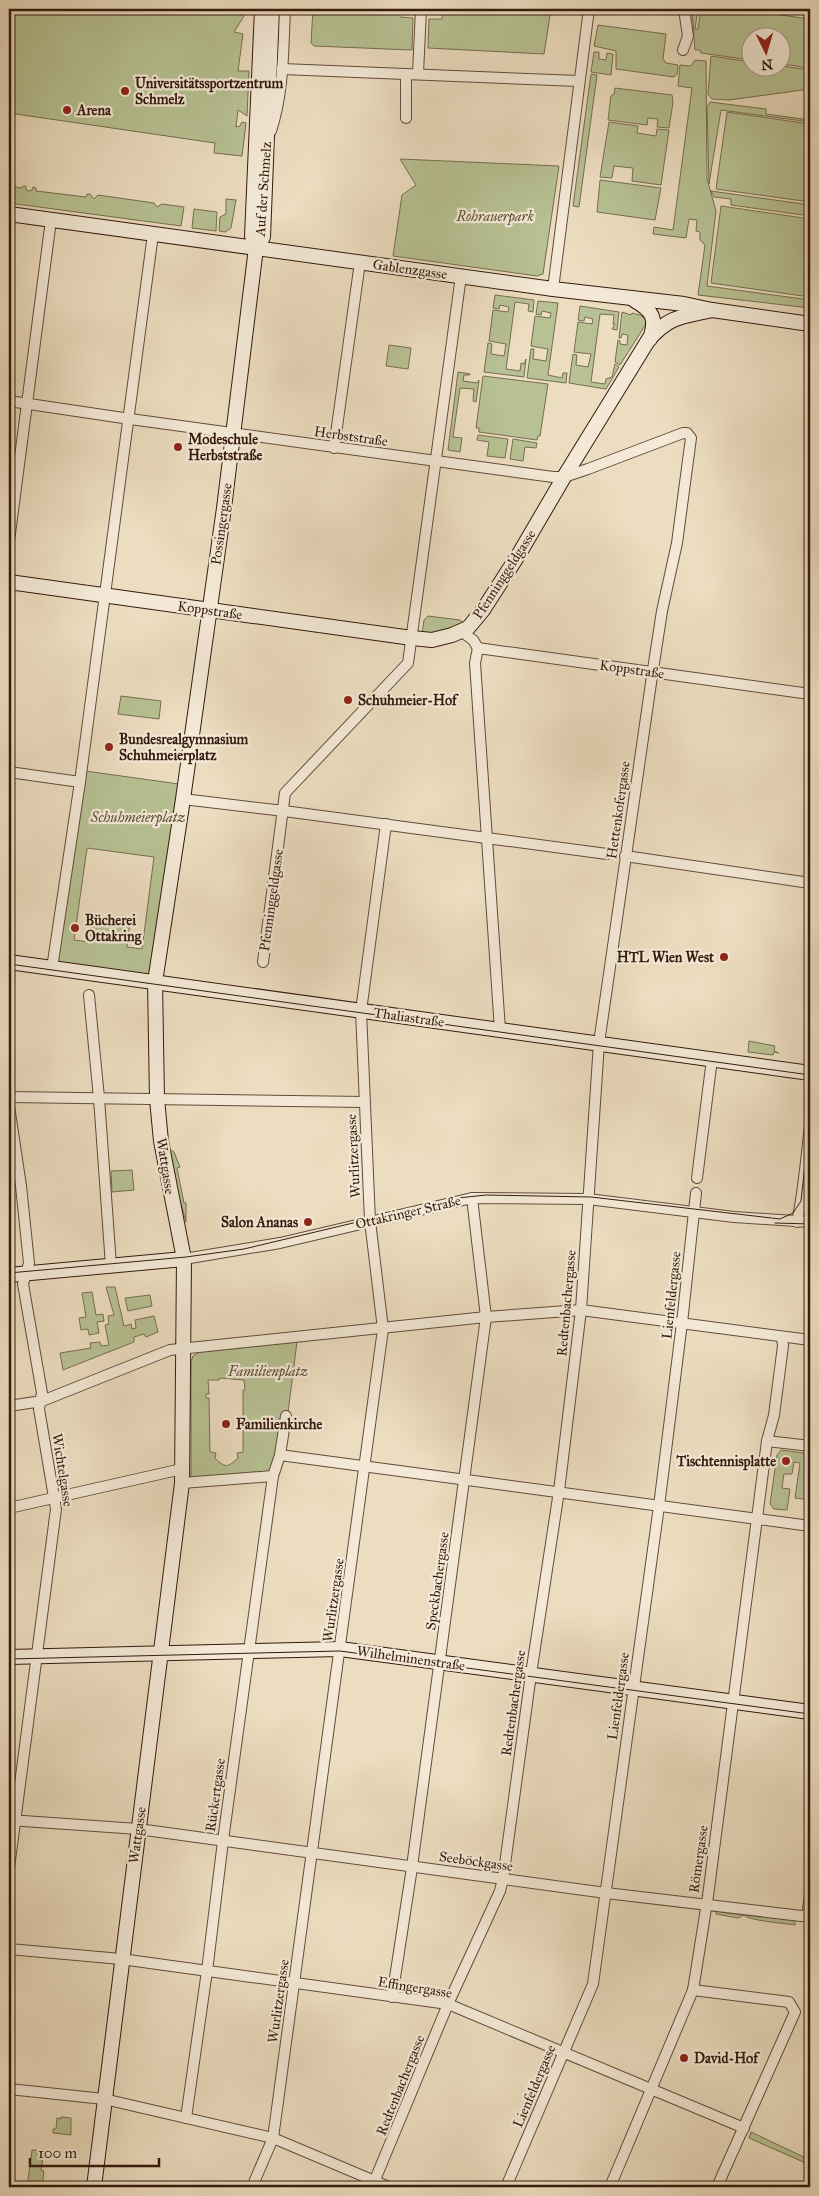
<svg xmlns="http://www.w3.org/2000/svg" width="819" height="2196" font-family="'IM FELL Great Primer',serif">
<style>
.green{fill:#b7c193;stroke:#766e50;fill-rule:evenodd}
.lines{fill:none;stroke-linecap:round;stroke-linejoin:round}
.street-casing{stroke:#634b3a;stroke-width:12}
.secondary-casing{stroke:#351a0d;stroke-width:16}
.street{stroke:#f3e9d6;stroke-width:10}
.secondary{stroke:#f3e9d6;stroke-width:14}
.tram{stroke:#351a0d;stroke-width:1}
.poi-dot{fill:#8f2418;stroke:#f3e9d6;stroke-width:2}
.labels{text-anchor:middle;stroke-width:4.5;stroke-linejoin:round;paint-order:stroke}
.poi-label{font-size:14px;font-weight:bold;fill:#351a0d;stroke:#f3e9d6;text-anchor:start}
.street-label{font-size:14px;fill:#351a0d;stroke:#f3e9d6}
.park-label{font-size:14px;font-style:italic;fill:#5c4c35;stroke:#f3e9d6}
</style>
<rect width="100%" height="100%" fill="#ecddc0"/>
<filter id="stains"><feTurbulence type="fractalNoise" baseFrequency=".004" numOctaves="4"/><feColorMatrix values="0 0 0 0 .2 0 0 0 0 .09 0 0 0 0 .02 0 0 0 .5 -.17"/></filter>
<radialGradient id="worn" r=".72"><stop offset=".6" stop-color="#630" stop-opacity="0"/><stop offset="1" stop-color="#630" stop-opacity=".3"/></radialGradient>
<g class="green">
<path d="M9,9H242L244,16L234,32L243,34L238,71H249L247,116L238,110L236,127L240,126L242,122L246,123L242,156L214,153L215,143L9,113Z"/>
<path d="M313,9H400V17L413,18L412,50L314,46L311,43Z"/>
<path d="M443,9H551L544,54L428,48L429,19H442Z"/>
<path d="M692,9H698L695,29H698L701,9H737L810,19V68L782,64V38H752L751,60L701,53L700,50H695Z"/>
<path d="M598,25L666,34L663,59L666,63L678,65L677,74L674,77L616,69V51L594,46Z"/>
<path d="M594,52H599V59L606,60L607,53L613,54L611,75L591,72Z"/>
<path d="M711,56L751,62L752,68L782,66L810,70V89L729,100L712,99L708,94Z"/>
<path d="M695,60L706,61L707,179L716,211L707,286L810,300V308L698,295L705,245L700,240V232L696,231L697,220L689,219L686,238L653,234L654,227L673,230L692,88L678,86L680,65L691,66Z"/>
<path d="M591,74L597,75L579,207L573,206Z"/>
<path d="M615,88L672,95L673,102L669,128L657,127L658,119L648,118L647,125L608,120L611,96L614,94Z"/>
<path d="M710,102L766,109V114L810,120V122L721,110L709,184L707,107Z"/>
<path d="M727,112L810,124V202L716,189Z"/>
<path d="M609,122L638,126L637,133L656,136L657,129L669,130L661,185L632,181L633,168L614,166L612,178L600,177Z"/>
<path d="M400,159L559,166L543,274L537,276L393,256L402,195L416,185Z"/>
<path d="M600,180L661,188L655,220L597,212Z"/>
<path d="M9,186L22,188L23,186H26V190L28,191L32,190L33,187L36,188V191L86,197L87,194H90L94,199L98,195L154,203L157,207L162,204L184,207L181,226L9,203Z"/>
<path d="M711,191L810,205V216L731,205V199L714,197Z"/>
<path d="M226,199L236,200L231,228L225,232L219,231L220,217L226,214Z"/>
<path d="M721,206L810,219V297L711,283Z"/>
<path d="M194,209L217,212L216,231L192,228Z"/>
<path d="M495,295L534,300L533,312L528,311L529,304L515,302L506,369L520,371L521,363L524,364L526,359L524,377L484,372L488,343L492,344L491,354L504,356L506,344L489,341L493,310L508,312L509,307L500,305L499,309L493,308Z"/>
<path d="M538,301L558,303L548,375L562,378L563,373H567L566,383L527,378L531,349H534L533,359L546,361L548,349L531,346L535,316L550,318L551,313L542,311L541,315L536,314Z"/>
<path d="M580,306L619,312L617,330L612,329L615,324H613L614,315L600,314L591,382L605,384L606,379L612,377L615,364L619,367L606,389L569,383L573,354L577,355L576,365L588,367L591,354L574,352L578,322L592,324L593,319L585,317L584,321L578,320Z"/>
<path d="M622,312L631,315L632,313L640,315L645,318L646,324L620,365L615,362L618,340L620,341V344L627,345L628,335L622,334L621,338H619Z"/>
<path d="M389,345L411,348L408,369L386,366Z"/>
<path d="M458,372L470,374V375H464L463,381L477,383L479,380L476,402L473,401L474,389L460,388L453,437L462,438L460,452L448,450Z"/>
<path d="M483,376L548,384L540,436H538L537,440L479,432V428H476Z"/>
<path d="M478,435L508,439L505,458L487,456L489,442L477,440Z"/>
<path d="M513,439L537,443L536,448L525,447L523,461L510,459Z"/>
<path d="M428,616L460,620L464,623L441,633L422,634L424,620Z"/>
<path d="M121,696L161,701L159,719L118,714Z"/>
<path d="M85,771L179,784L155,982L52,968ZM87,848L154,857L142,949L127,947L130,923L96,919L97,915L93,914L89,942L74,940Z"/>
<path d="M749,1041L775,1046L774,1051L779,1053L774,1052L773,1055L748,1052Z"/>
<path d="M169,1149L174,1152L180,1167L177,1168L184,1203H186V1222L173,1175Z"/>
<path d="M132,1170L134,1190L112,1192L111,1171Z"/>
<path d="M106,1287H115L124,1326L131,1324L132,1329L136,1328L135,1320L154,1316L158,1332L146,1337L144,1334L134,1337V1342L63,1370L60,1353L91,1348L90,1343L100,1342L101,1346L109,1345L105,1325L109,1324L108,1316L114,1315Z"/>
<path d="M92,1292L96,1315L103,1314L104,1321L97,1322L99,1333L89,1335L88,1329L81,1330L79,1318L86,1317L82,1293Z"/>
<path d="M150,1295L152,1306L128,1311L125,1298Z"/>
<path d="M297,1342L283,1451L269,1472L257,1475L256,1472L191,1478V1362L193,1356L200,1352ZM220,1378L244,1380L245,1390H243V1452L237,1453L238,1458C227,1468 225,1468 215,1458L216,1453L210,1452L209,1398H206V1394H209L208,1380H219Z"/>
<path d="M781,1450L810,1454V1500L795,1498L800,1463L794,1462L792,1474H784L782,1488L790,1489L787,1510L774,1509L770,1504L777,1455Z"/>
<path d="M716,1911L795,1920V1925C783,1923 750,1921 744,1915L738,1918L716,1914Z"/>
<path d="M61,2117L71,2118V2135L53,2133V2129H56L57,2118L61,2119Z"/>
<path d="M751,2132L810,2160V2165L749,2138Z"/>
<path d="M32,2150L44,2151L41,2170L44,2171L42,2187H27Z"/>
</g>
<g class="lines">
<defs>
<g id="street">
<path d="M683,50L688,36L684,9"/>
<path d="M282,69L579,81"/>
<path d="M418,74L421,9"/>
<path d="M406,118V74"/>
<path d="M271,131C284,91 283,50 285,9"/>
<path d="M553,289L589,9"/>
<path d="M9,401L130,419L553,477H564L588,469L683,433H687L691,438L677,543L662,611L652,676L599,1043L581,1310L559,1491L531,1674L503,1879L500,1891L448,2004L372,2187"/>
<path d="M334,448L360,262"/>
<path d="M9,541L51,220"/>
<path d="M461,631L473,640L478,648L810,694"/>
<path d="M478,648L475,663L500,1030"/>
<path d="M9,772L80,782"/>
<path d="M183,799L284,811L607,854"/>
<path d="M625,856L810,883"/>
<path d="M263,962L285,793L408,663L461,276"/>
<path d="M52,968L80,782L153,234"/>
<path d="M89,995L99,1098L111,1266"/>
<path d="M9,1097L364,1102"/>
<path d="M9,1106L21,1186L29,1263L23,1284L42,1393L39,1409L56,1509L9,1868"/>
<path d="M697,1178L712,1059"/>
<path d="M797,1222C804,1190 806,1158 810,1126"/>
<path d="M184,1259L280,1243L472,1198L588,1199L734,1217L810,1222"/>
<path d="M9,1406L42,1401L170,1350L486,1317L581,1310L810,1340"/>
<path d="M767,1441L810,1446"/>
<path d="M280,1455L810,1526"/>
<path d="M182,1483L273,1476"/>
<path d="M9,1508L182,1469"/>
<path d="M9,1820L138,1829L606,1893L810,1917"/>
<path d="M807,1917L810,1895"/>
<path d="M9,1949L121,1959L448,2004L744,2128"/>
<path d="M693,1990L789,2002L795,2012L717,2187"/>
<path d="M392,1997L411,1874L486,1317L472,1198"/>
<path d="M9,2089L104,2099L273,2138L389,2187"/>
<path d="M186,2118L207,1971L224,1833L273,1476L280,1455L286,1416"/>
<path d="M252,2187L273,2138L383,1329L370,1221L361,1011L386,824"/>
<path d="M506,2187L593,1984L659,1506L682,1323L696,1193"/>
<path d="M610,2187L693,1990L708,1896L767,1441L774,1415L783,1346L782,1337"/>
</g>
<g id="secondary">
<path d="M9,214L553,289L684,304L712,310L810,324"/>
<path d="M256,248L252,236L262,9"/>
<path d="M634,300C653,311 657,318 650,339"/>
<path d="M9,582L412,638L432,640L452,635L468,628L483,610L519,554L564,477L649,339C671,315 682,317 712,310"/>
<path d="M9,962L810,1073"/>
<path d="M9,1275L184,1259"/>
<path d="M9,1657L340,1649L810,1712"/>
<path d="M94,2187L182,1483L184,1259L161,1141L157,1099L155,982L183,799L224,508L256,248L263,237L272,9"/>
</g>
</defs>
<use href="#street" class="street-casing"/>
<use href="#secondary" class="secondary-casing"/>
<use href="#street" class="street"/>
<use href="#secondary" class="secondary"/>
<g class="tram">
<path d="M9,964L810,1075"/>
<path d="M775,1223L810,1224"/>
<path d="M9,1273L186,1257L244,1249L458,1198L486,1195L591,1197L780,1219L793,1213L801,1201L810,1118"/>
<path d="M9,1659L340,1651L810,1714"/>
</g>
</g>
<g class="poi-dot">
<circle cx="125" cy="91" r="5"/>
<circle cx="67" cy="110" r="5"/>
<circle cx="178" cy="447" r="5"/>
<circle cx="348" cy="700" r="5"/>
<circle cx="109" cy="747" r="5"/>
<circle cx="75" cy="928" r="5"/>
<circle cx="724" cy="957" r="5"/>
<circle cx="308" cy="1222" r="5"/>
<circle cx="226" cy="1424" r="5"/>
<circle cx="786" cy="1461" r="5"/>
<circle cx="684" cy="2058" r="5"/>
</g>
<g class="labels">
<g class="poi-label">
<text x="135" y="88">Universitätssportzentrum<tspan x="135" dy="16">Schmelz</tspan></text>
<text x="77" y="115">Arena</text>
<text x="188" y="444">Modeschule<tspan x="188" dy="16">Herbststraße</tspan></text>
<text x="358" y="705">Schuhmeier-Hof</text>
<text x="119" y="744">Bundesrealgymnasium<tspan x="119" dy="16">Schuhmeierplatz</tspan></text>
<text x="85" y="925">Bücherei<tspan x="85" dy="16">Ottakring</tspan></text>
<text x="714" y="962" text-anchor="end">HTL Wien West</text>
<text x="298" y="1227" text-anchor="end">Salon Ananas</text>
<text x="236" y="1429">Familienkirche</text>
<text x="776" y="1466" text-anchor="end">Tischtennisplatte</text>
<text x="694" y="2063">David-Hof</text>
</g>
<g class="street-label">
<text transform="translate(263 189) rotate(-86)" y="5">Auf der Schmelz</text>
<text transform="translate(410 269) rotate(8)" y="5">Gablenzgasse</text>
<text transform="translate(351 436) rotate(8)" y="5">Herbststraße</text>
<text transform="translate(221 524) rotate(-82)" y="5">Possingergasse</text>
<text transform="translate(504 574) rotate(-57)" y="5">Pfenninggeldgasse</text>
<text transform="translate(210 610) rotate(8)" y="5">Koppstraße</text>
<text transform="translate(632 669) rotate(8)" y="5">Koppstraße</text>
<text transform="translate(618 810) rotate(-82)" y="5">Hettenkofergasse</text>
<text transform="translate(271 900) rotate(-82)" y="5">Pfenninggeldgasse</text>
<text transform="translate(409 1017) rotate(8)" y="5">Thaliastraße</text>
<text transform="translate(353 1156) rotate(-93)" y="5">Wurlitzergasse</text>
<text transform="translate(166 1166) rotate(81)" y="5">Wattgasse</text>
<text transform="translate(408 1212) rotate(-13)" y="5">Ottakringer Straße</text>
<text transform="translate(671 1295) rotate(-84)" y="5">Lienfeldergasse</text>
<text transform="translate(566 1303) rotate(-85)" y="5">Redtenbachergasse</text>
<text transform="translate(63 1470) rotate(81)" y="5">Wichtelgasse</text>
<text transform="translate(437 1581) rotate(-82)" y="5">Speckbachergasse</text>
<text transform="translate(333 1600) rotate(-82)" y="5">Wurlitzergasse</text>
<text transform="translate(411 1658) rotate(8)" y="5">Wilhelminenstraße</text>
<text transform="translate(618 1696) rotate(-82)" y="5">Lienfeldergasse</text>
<text transform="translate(513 1703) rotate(-82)" y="5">Redtenbachergasse</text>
<text transform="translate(215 1795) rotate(-82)" y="5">Rückertgasse</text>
<text transform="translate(137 1835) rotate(-82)" y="5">Wattgasse</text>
<text transform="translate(698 1859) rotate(-82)" y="5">Römergasse</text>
<text transform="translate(476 1861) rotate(8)" y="5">Seeböckgasse</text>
<text transform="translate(415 1987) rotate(9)" y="5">Effingergasse</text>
<text transform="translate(278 2001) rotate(-82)" y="5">Wurlitzergasse</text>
<text transform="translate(400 2085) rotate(-68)" y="5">Redtenbachergasse</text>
<text transform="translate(534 2086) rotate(-67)" y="5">Lienfeldergasse</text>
</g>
<g class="park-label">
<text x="495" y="221">Rohrauerpark</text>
<text x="138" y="822">Schuhmeierplatz</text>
<text x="268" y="1376">Familienplatz</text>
</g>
</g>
<rect width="819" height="2196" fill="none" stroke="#ecddc0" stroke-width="30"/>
<rect x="10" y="10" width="799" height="2176" fill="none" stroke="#351a0d" stroke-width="2.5"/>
<rect x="15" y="15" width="789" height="2166" fill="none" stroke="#351a0d"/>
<g transform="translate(766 52) rotate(175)"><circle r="24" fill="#f3e9d6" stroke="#a79686"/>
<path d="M0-4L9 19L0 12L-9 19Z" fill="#8f2418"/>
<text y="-8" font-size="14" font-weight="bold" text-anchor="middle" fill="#351a0d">N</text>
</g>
<path d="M30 2158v8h129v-8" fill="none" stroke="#351a0d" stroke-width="2.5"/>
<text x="38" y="2158" font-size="15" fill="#351a0d" stroke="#f3e9d6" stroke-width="4" paint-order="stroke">100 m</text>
<rect width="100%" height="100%" filter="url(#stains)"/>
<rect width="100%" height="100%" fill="url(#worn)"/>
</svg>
